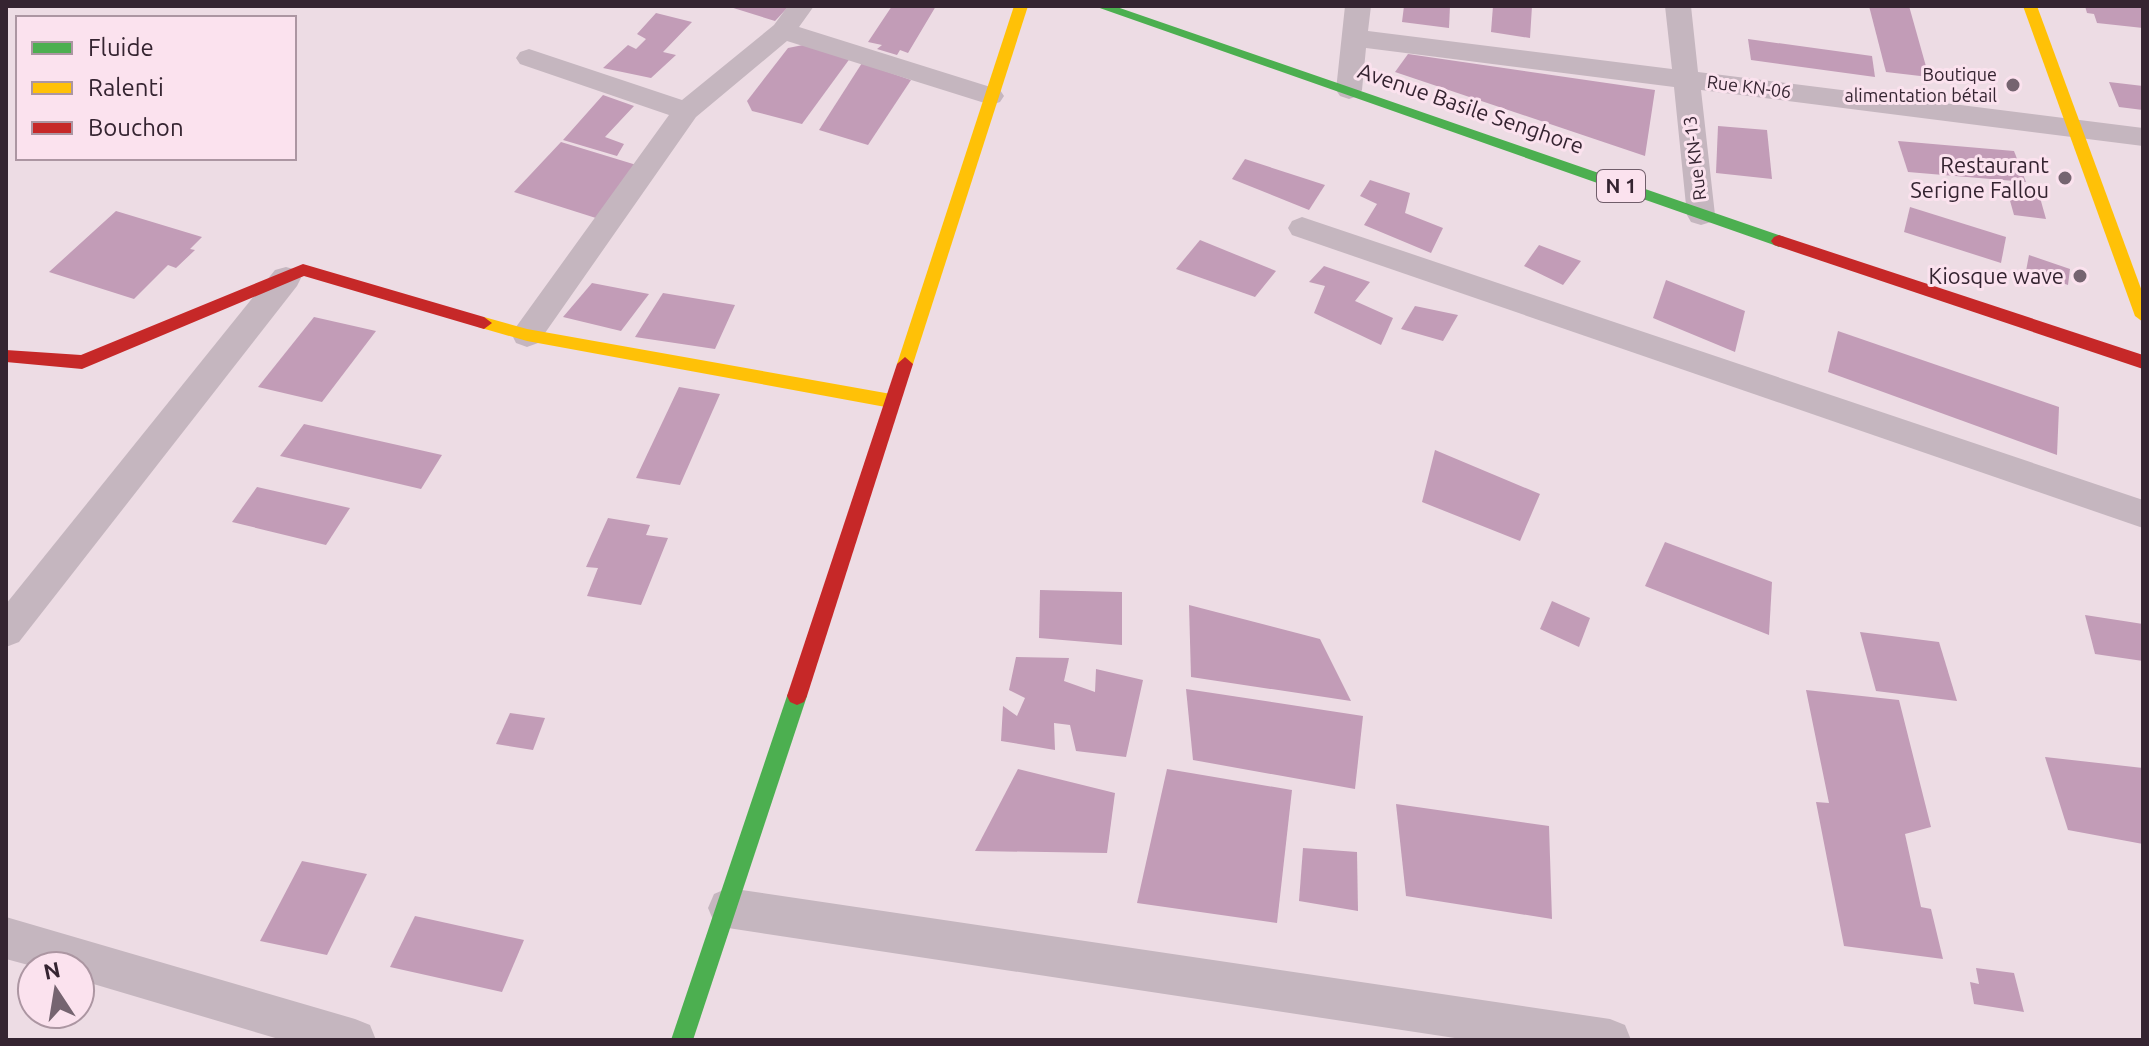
<svg xmlns="http://www.w3.org/2000/svg" width="2149" height="1046" font-family="Ubuntu,sans-serif">
<style>
.building{fill:#c29cb7}
.lines{fill:none;stroke-linecap:round;stroke-linejoin:round}
.street{fill:#c5b6bf;fill-rule:evenodd}
.fast{fill:#4caf50;fill-rule:evenodd}
.slow{fill:#ffc107;fill-rule:evenodd}
.jam{fill:#c62828;fill-rule:evenodd}
.poi-dot{fill:#756470;stroke:#fbe2ee;stroke-width:3}
.labels{text-anchor:middle;stroke-width:6;stroke-linejoin:round;paint-order:stroke}
.far-poi-label{font-size:18px;fill:#352431;stroke:#fbe2ee;text-anchor:end}
.far-street-label{font-size:18px;fill:#352431;stroke:#fbe2ee}
.shield{fill:#fbe2ee;stroke:#705d6a;stroke-width:2}
.shield-label{font-size:20px;font-weight:bold;fill:#352431}
.street-label{font-size:22px;fill:#352431;stroke:#fbe2ee}
.poi-label{font-size:22px;fill:#352431;stroke:#fbe2ee;text-anchor:end}
</style>
<rect width="100%" height="100%" fill="#eddce4"/>
<g class="building">
<path d="M727,6H789L775,21Z"/>
<path d="M892,6H936L908,53L900,50L897,55L877,49L882,45L868,42Z"/>
<path d="M1404,6H1450L1449,28L1402,22Z"/>
<path d="M1493,6H1532L1530,38L1491,32Z"/>
<path d="M1869,6H1909L1929,77L1886,72Z"/>
<path d="M2085,6H2143V28L2097,23L2094,14L2087,13Z"/>
<path d="M656,13L692,22L663,52L676,55L651,78L603,68L628,45L636,49L646,39L637,34Z"/>
<path d="M1748,39L1872,56L1875,77L1751,60Z"/>
<path d="M803,45L851,57L802,124L752,111L747,101L788,48Z"/>
<path d="M1408,54L1655,90L1645,156L1395,72Z"/>
<path d="M862,63L911,80L868,145L819,130Z"/>
<path d="M2109,82L2143,86V110L2119,107Z"/>
<path d="M603,95L634,106L605,137L624,144L617,156L563,140Z"/>
<path d="M1718,126L1767,130L1772,179L1716,173Z"/>
<path d="M1898,141L2014,151L2026,182L1908,172Z"/>
<path d="M561,142L643,167L599,219L514,192Z"/>
<path d="M1245,159L1325,185L1309,210L1232,179Z"/>
<path d="M1370,180L1410,193L1405,213L1443,228L1431,253L1364,225L1377,204L1360,196Z"/>
<path d="M2005,183L2037,187L2046,219L2014,215Z"/>
<path d="M1910,207L2006,237L2001,263L1904,232Z"/>
<path d="M116,211L202,237L190,249L195,250L176,268L168,265L134,299L49,272Z"/>
<path d="M1200,240L1276,271L1255,297L1176,269Z"/>
<path d="M1539,245L1581,261L1563,285L1524,266Z"/>
<path d="M2029,255L2070,269L2068,285L2026,271Z"/>
<path d="M1324,266L1370,282L1355,301L1393,318L1381,345L1314,313L1325,286L1309,282Z"/>
<path d="M1666,280L1745,311L1735,352L1653,318Z"/>
<path d="M592,283L649,294L621,331L563,317Z"/>
<path d="M663,293L735,305L715,349L635,337Z"/>
<path d="M1415,306L1458,315L1443,341L1401,329Z"/>
<path d="M314,317L376,331L322,402L258,387Z"/>
<path d="M1838,331L2059,407L2057,455L1828,372Z"/>
<path d="M679,387L720,394L680,485L636,478Z"/>
<path d="M304,424L442,455L421,489L280,456Z"/>
<path d="M1435,450L1540,494L1520,541L1422,502Z"/>
<path d="M257,487L350,508L326,545L232,522Z"/>
<path d="M608,518L650,525L646,535L668,538L641,605L587,596L598,568L586,567Z"/>
<path d="M1665,542L1772,582L1769,635L1645,586Z"/>
<path d="M1040,590L1122,592V645L1039,638Z"/>
<path d="M1552,601L1590,618L1579,647L1540,629Z"/>
<path d="M1189,605L1320,639L1351,701L1191,677Z"/>
<path d="M2085,615L2143,624V661L2095,654Z"/>
<path d="M1860,632L1939,642L1957,701L1876,691Z"/>
<path d="M1016,657L1069,658L1064,681L1095,692L1096,669L1143,680L1126,757L1076,751L1070,725L1054,723L1055,750L1001,741L1003,706L1017,716L1025,698L1009,690Z"/>
<path d="M1186,689L1363,716L1355,789L1193,760Z"/>
<path d="M1806,690L1899,700L1931,827L1905,834L1921,907L1931,909L1943,959L1844,946L1816,802L1829,803Z"/>
<path d="M510,713L545,718L533,750L496,744Z"/>
<path d="M2045,757L2143,768V844L2068,830Z"/>
<path d="M1018,769L1115,793L1107,853L975,851Z"/>
<path d="M1167,769L1292,790L1277,923L1137,903Z"/>
<path d="M1396,804L1549,826L1552,919L1406,896Z"/>
<path d="M1303,848L1357,852L1358,911L1299,901Z"/>
<path d="M302,861L367,874L327,955L260,941Z"/>
<path d="M415,916L524,940L502,992L390,967Z"/>
<path d="M1976,968L2014,973L2024,1012L1974,1004L1970,982L1979,984Z"/>
</g>
<g class="lines">
<g class="street">
<path d="M788,6H814L799,27L1000,90L1004,96L1000,102L991,105L787,41L696,117L538,343L527,347L516,343L512,335L516,327L669,115L520,64L516,58L520,52L529,49L682,100L774,25Z"/>
<path d="M1345,6H1371L1368,31L1672,69L1665,6H1691L1698,72L2143,128V146L1701,90L1715,215L1711,222L1701,225L1691,222L1687,215L1674,87L1366,48L1362,90L1358,96L1349,99L1340,96L1336,90Z"/>
<path d="M1302,217L2143,500V528L1292,235L1288,228L1292,221Z"/>
<path d="M286,267L297,270L301,278L297,286L19,642L6,647V604L275,270Z"/>
<path d="M728,888L1610,1019L1625,1025L1631,1040H1468L728,928L714,922L708,908L714,894Z"/>
<path d="M6,917L355,1019L370,1025L376,1040H282L80,980V966H32L6,959Z"/>
</g>
<g class="fast">
<path d="M1094,6H1114L1784,237L1787,241L1779,247L1774,245Z"/>
<path d="M797,687L804,690L807,696L693,1040H671L787,696L790,690Z"/>
</g>
<g class="slow">
<path d="M1014,6H1028L913,364L905,371L897,364Z"/>
<path d="M2023,6H2037L2143,294V322L2135,316Z"/>
<path d="M484,317L527,329L891,394L899,401L891,408L527,341L478,327L476,323Z"/>
</g>
<g class="jam">
<path d="M1779,235L2143,355V369L1774,245L1771,241L1774,237Z"/>
<path d="M303,264L484,317L492,323L484,329L304,276L82,369L6,362V350L81,355Z"/>
<path d="M905,357L913,364L807,696L804,702L797,705L790,702L787,696L897,364Z"/>
</g>
</g>
<g class="poi-dot">
<circle cx="2013" cy="85" r="8"/>
<circle cx="2065" cy="178" r="8"/>
<circle cx="2080" cy="276" r="8"/>
</g>
<g class="labels">
<g class="far-poi-label">
<text x="1997" y="81">Boutique<tspan x="1997" dy="21">alimentation bétail</tspan></text>
</g>
<g class="far-street-label">
<text transform="translate(1749 87) rotate(7)" y="6">Rue KN-06</text>
<text transform="translate(1695 158) rotate(-97)" y="6">Rue KN-13</text>
</g>
<rect class="shield" x="1597" y="170" width="48" height="32" rx="6"/>
<g class="shield-label">
<text x="1621" y="193">N 1</text>
</g>
<g class="street-label">
<text transform="translate(1471 108) rotate(19)" y="8">Avenue Basile Senghore</text>
</g>
<g class="poi-label">
<text x="2049" y="173">Restaurant<tspan x="2049" dy="25">Serigne Fallou</tspan></text>
<text x="2064" y="284">Kiosque wave</text>
</g>
</g>
<rect width="2149" height="1046" fill="none" stroke="#352431" stroke-width="16"/>
<rect x="16" y="16" width="280" height="144" fill="#fbe2ee" stroke="#ac96a2" stroke-width="2"/>
<rect x="32" y="42" width="40" height="12" fill="#4caf50" stroke="#ac96a2" stroke-width="2"/>
<text x="88" y="56" font-size="24" fill="#352431">Fluide</text>
<rect x="32" y="82" width="40" height="12" fill="#ffc107" stroke="#ac96a2" stroke-width="2"/>
<text x="88" y="96" font-size="24" fill="#352431">Ralenti</text>
<rect x="32" y="122" width="40" height="12" fill="#c62828" stroke="#ac96a2" stroke-width="2"/>
<text x="88" y="136" font-size="24" fill="#352431">Bouchon</text>
<g transform="translate(56 990) rotate(348)"><circle r="38" fill="#fbe2ee" stroke="#ac96a2" stroke-width="2"/>
<path d="M0-6L14 30L0 20L-14 30Z" fill="#756470"/>
<text y="-12" font-size="22" font-weight="bold" text-anchor="middle" fill="#352431">N</text>
</g>
</svg>
